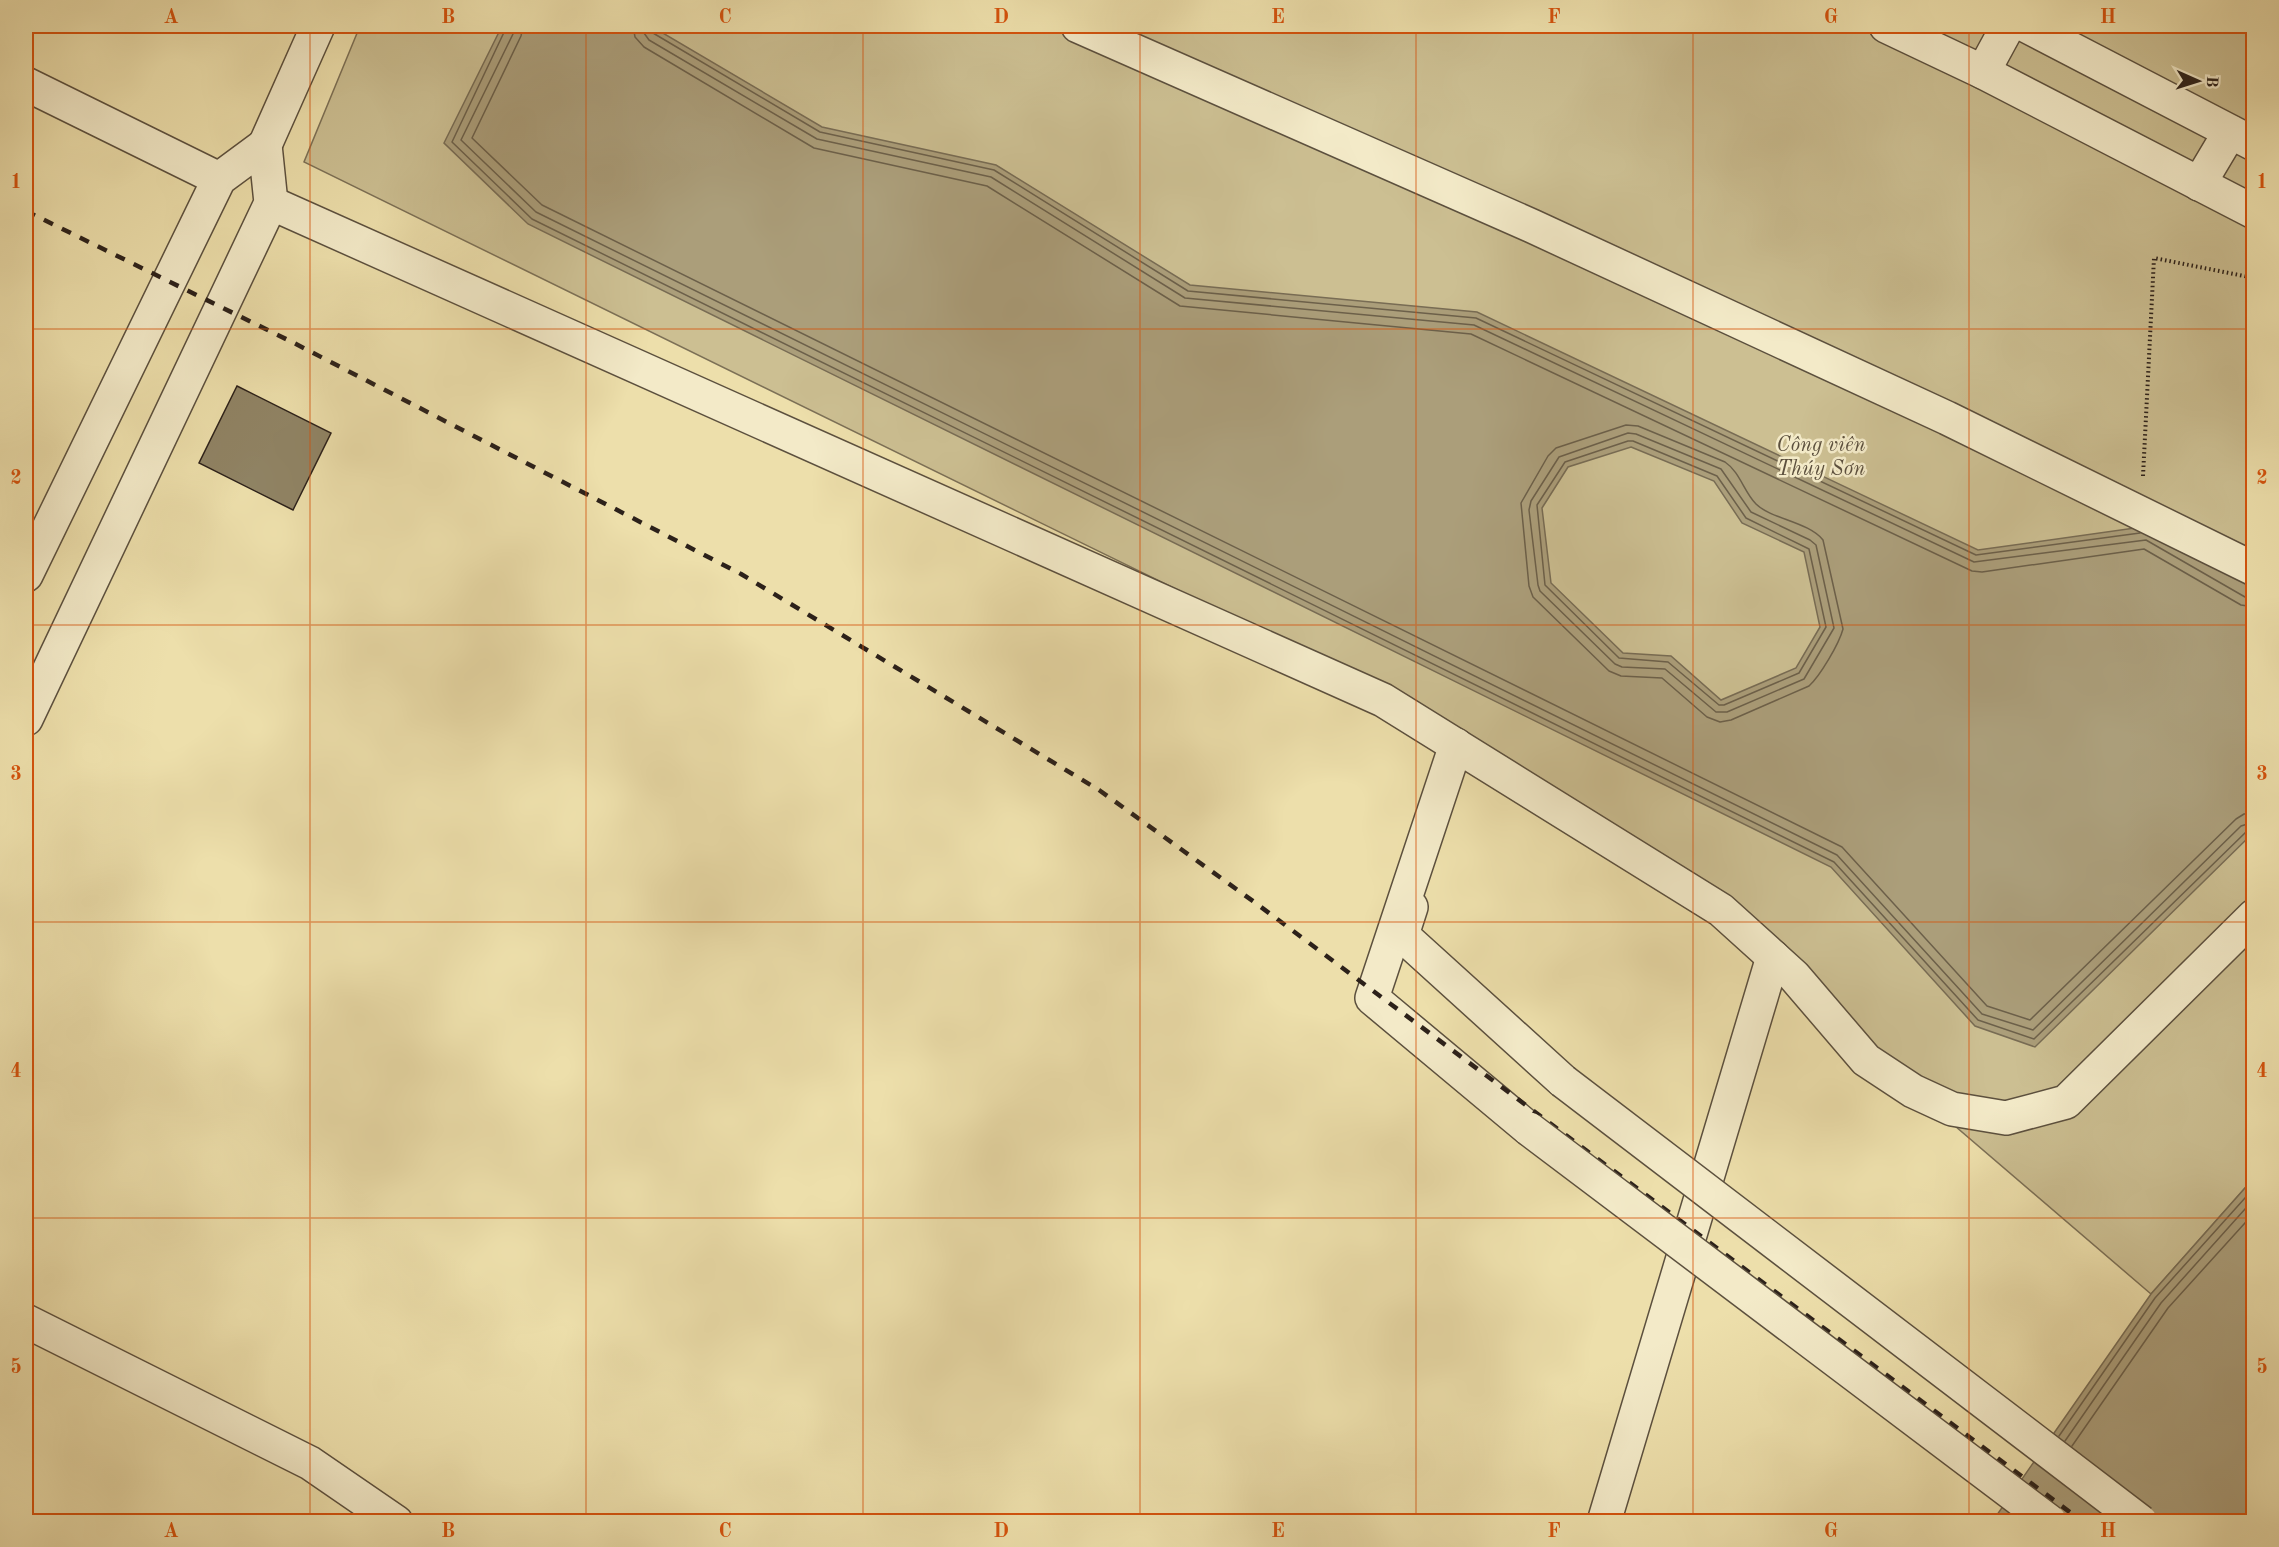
<svg xmlns="http://www.w3.org/2000/svg" width="2279" height="1547" font-family="'Old Standard TT',serif">
<style>
.green{fill:#ccbf92;stroke:#7c7056;stroke-width:1.5}
.water{fill:#ab9e7a;stroke:#786c54;stroke-width:1.5;fill-rule:evenodd}
.lines{fill:none;stroke-linecap:round;stroke-linejoin:round}
.shore{stroke:#6c604a;stroke-width:1.5}
.building{fill:#908465;stroke:#2c211a;stroke-width:1.5}
.minor-casing{stroke:#5c503e;stroke-width:36}
.path{stroke:#2c211a;stroke-width:4;stroke-dasharray:1.5 3;stroke-linecap:butt}
.minor{stroke:#f3eac8;stroke-width:33}
.rail{stroke:#2c211a;stroke-width:4.5;stroke-dasharray:10 10;stroke-linecap:butt}
.minor-bridge-casing{stroke:#5c503e;stroke-width:36;stroke-linecap:butt}
.minor-bridge{stroke:#f3eac8;stroke-width:33}
.grid{fill:none;stroke:#d5530d;stroke-width:1.5;stroke-opacity:0.55}
.labels{text-anchor:middle;stroke-width:5;stroke-linejoin:round;paint-order:stroke}
.park-label{font-size:21px;font-style:italic;fill:#5c503e;stroke:#f3eac8}
.neatline{fill:none;stroke:#d5530d;stroke-width:2}
.grid-label{font-size:20px;text-anchor:middle;font-weight:bold;fill:#d5530d}
</style>
<rect width="100%" height="100%" fill="#eddfab"/>
<filter id="stains"><feTurbulence type="fractalNoise" baseFrequency=".00333" numOctaves="4"/><feColorMatrix values="0 0 0 0 .2 0 0 0 0 .09 0 0 0 0 .02 0 0 0 .5 -.17"/></filter>
<radialGradient id="worn" r=".72"><stop offset=".6" stop-color="#630" stop-opacity="0"/><stop offset="1" stop-color="#630" stop-opacity=".3"/></radialGradient>
<path class="green" d="M360,26H2253V1179L2151,1294L1871,1054L1799,970L1384,691L304,162Z"/>
<g class="water">
<path d="M502,26H651L822,127L996,165L1190,285L1477,312L1978,550L2149,526L2253,586V833L2035,1047L1975,1026L1831,867L528,224L444,143ZM1631,447L1714,481L1742,523L1804,552L1820,627L1796,668L1721,700L1671,656L1623,653L1551,583L1542,508L1568,467Z"/>
<path d="M2253,1179V1521L1992,1522L2151,1294Z"/>
</g>
<g class="lines">
<g class="shore">
<path d="M507,26L452,142L532,219L1834,862L1978,1020L2034,1039L2247,831L2254,829"/>
<path d="M514,26L513,34L461,140L536,212L1837,855L1982,1014L2033,1030L2241,826L2254,822"/>
<path d="M523,26L521,36L472,138L542,205L1842,847L1987,1006L2030,1020L2236,819L2244,814L2254,813"/>
<path d="M633,26L635,37L644,47L814,148L987,186L1180,306L1471,334L1972,571L1982,572L2144,549L2241,605L2254,607"/>
<path d="M642,26L644,33L649,40L817,139L991,177L1185,298L1474,325L1974,562L2146,540L2245,597L2254,598"/>
<path d="M650,26L653,33L820,132L994,170L1188,291L1476,318L1976,555L2140,533"/>
<path d="M1626,425L1638,426L1725,462C1740,472 1744,492 1756,504C1771,519 1809,522 1823,540L1843,629C1839,644 1820,676 1809,686L1731,720L1720,722L1707,717L1662,678L1621,676L1609,671L1533,597L1529,586L1521,503L1548,456L1556,448Z"/>
<path d="M1628,433L1636,434L1721,469L1751,512L1810,540L1816,545L1834,628L1804,679L1727,712H1716L1665,669L1622,667L1615,664L1540,591L1538,585L1529,510L1531,501L1559,457Z"/>
<path d="M1628,441H1633L1717,476L1746,518L1809,549L1826,627L1799,673L1724,705H1719L1668,662L1619,658L1545,585L1537,505L1565,462Z"/>
<path d="M2059,1436L2155,1298L2254,1188"/>
<path d="M2065,1441L2161,1303L2254,1199"/>
<path d="M2072,1446L2168,1308L2254,1213"/>
</g>
</g>
<path class="building" d="M237,386L331,433L293,510L199,463Z"/>
<g class="lines">
<defs>
<g id="minor">
<path d="M1078,26L1532,226L1947,418L2254,569"/>
<path d="M1886,26L1983,72L2254,212"/>
<path d="M2027,26L2254,144"/>
<path d="M1983,72L2008,26"/>
<path d="M26,84L219,179"/>
<path d="M265,145L318,26"/>
<path d="M2199,184L2230,132"/>
<path d="M271,203L1383,700L1721,910L1794,976L1866,1060L1913,1091L1952,1109L2006,1118L2066,1102L2254,916"/>
<path d="M26,575L219,179L265,145L271,203L26,719"/>
<path d="M1456,745L1372,998L1529,1129"/>
<path d="M1411,907L1402,935L1563,1081"/>
<path d="M26,1321L310,1463L396,1522"/>
<path d="M1604,1522L1773,957"/>
</g>
</defs>
<use href="#minor" class="minor-casing"/>
<path class="path" d="M2143,476L2154,258L2254,278"/>
<use href="#minor" class="minor"/>
<path class="rail" d="M26,211L292,342L741,574L1099,790L1257,904L2083,1522"/>
<defs>
<g id="minor-bridge">
<path d="M1563,1081L2141,1522"/>
<path d="M1529,1129L2050,1522"/>
</g>
</defs>
<use href="#minor-bridge" class="minor-bridge-casing"/>
<use href="#minor-bridge" class="minor-bridge"/>
</g>
<path class="grid" d="M310,26V1522M586,26V1522M863,26V1522M1140,26V1522M1416,26V1522M1693,26V1522M1969,26V1522M26,329H2254M26,625H2254M26,922H2254M26,1218H2254"/>
<g class="labels">
<g class="park-label">
<text x="1821" y="451">Công viên<tspan x="1821" dy="24">Thúy Sơn</tspan></text>
</g>
</g>
<rect width="2279" height="1547" fill="none" stroke="#eddfab" stroke-width="66"/>
<g transform="translate(2198 81) rotate(93)" stroke="#f3eac8" stroke-width="4.5" paint-order="stroke">
<path d="M0-4.5L10 22L0 15L-10 22Z" fill="#2c211a"/>
<text y="-9" font-size="16" font-weight="bold" text-anchor="middle" fill="#2c211a">B</text>
</g>
<rect x="33" y="33" width="2213" height="1481" class="neatline"/>
<g class="grid-label">
<text x="171" y="23">A</text>
<text x="448" y="23">B</text>
<text x="725" y="23">C</text>
<text x="1001" y="23">D</text>
<text x="1278" y="23">E</text>
<text x="1554" y="23">F</text>
<text x="1831" y="23">G</text>
<text x="2108" y="23">H</text>
<text x="16" y="188">1</text>
<text x="2262" y="188">1</text>
<text x="16" y="484">2</text>
<text x="2262" y="484">2</text>
<text x="16" y="780">3</text>
<text x="2262" y="780">3</text>
<text x="16" y="1077">4</text>
<text x="2262" y="1077">4</text>
<text x="16" y="1373">5</text>
<text x="2262" y="1373">5</text>
<text x="171" y="1537">A</text>
<text x="448" y="1537">B</text>
<text x="725" y="1537">C</text>
<text x="1001" y="1537">D</text>
<text x="1278" y="1537">E</text>
<text x="1554" y="1537">F</text>
<text x="1831" y="1537">G</text>
<text x="2108" y="1537">H</text>
</g>
<rect width="100%" height="100%" filter="url(#stains)"/>
<rect width="100%" height="100%" fill="url(#worn)"/>
</svg>
